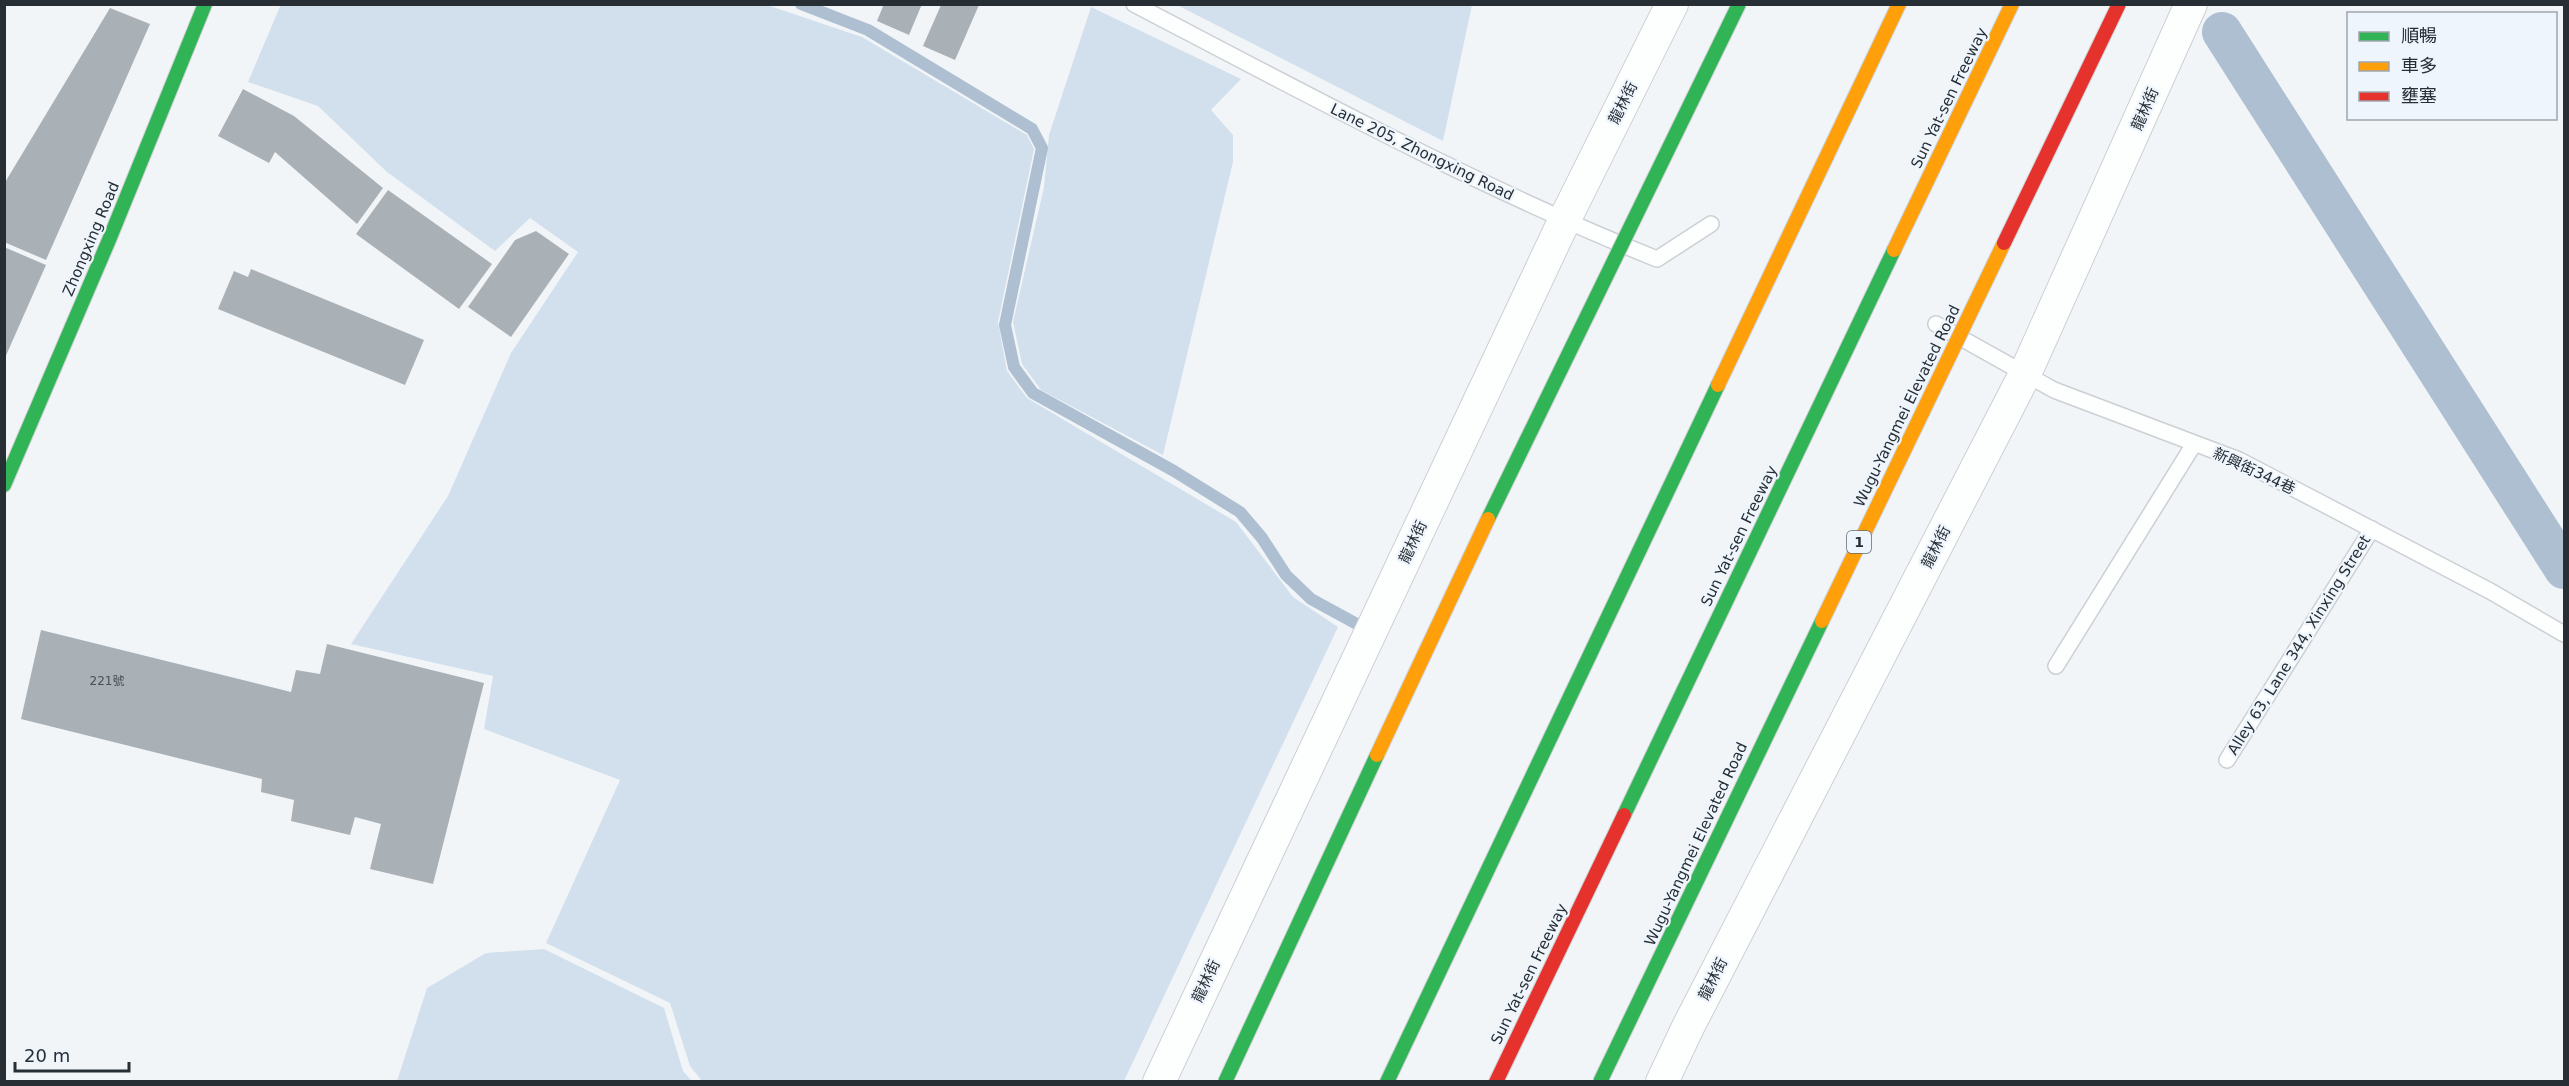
<svg xmlns="http://www.w3.org/2000/svg" width="2569" height="1086" font-family="'DejaVu Sans','Noto Sans TC',sans-serif">
<style>
.green{fill:#d2e0ee}
.lines{fill:none;stroke-linecap:round;stroke-linejoin:round}
.stream{stroke:#adbfd0;stroke-width:12}
.canal{stroke:#adbfd0;stroke-width:40}
.building{fill:#aab1b6}
.lane-casing{stroke:#ccd0d4;stroke-width:18}
.street-casing{stroke:#ccd0d4;stroke-width:34}
.fast-casing{stroke:#ccd0d4;stroke-width:16}
.slow-casing{stroke:#ccd0d4;stroke-width:16}
.jam-casing{stroke:#ccd0d4;stroke-width:16}
.lane{stroke:#fdfefe;stroke-width:15}
.street{stroke:#fdfefe;stroke-width:32}
.fast{stroke:#30b455;stroke-width:14}
.slow{stroke:#ff9f0a;stroke-width:14}
.jam{stroke:#e5322d;stroke-width:14}
.fast-bridge-casing{stroke:#cfd1d4;stroke-width:16;stroke-linecap:butt}
.slow-bridge-casing{stroke:#cfd1d4;stroke-width:16;stroke-linecap:butt}
.jam-bridge-casing{stroke:#cfd1d4;stroke-width:16;stroke-linecap:butt}
.fast-bridge{stroke:#30b455;stroke-width:14}
.slow-bridge{stroke:#ff9f0a;stroke-width:14}
.jam-bridge{stroke:#e5322d;stroke-width:14}
.labels{text-anchor:middle;stroke-width:4.5;stroke-linejoin:round;paint-order:stroke}
.number-label{font-size:12px;fill:#484f54}
.shield{fill:#eef5fc;stroke:#636a70;stroke-width:1.5}
.shield-label{font-size:14px;font-weight:bold;fill:#272e34}
.street-label{font-size:15px;fill:#272e34;stroke:#eef5fc}
</style>
<rect width="100%" height="100%" fill="#f2f5f8"/>
<g class="green">
<path d="M281,4L767,5L862,37L1027,135L1034,149L998,322L1007,371L1027,398L1236,522L1293,597L1338,627L1124,1081H702L690,1066L670,1003L546,943L620,780L484,729L493,676L351,644L448,496L511,353L578,252L530,218L495,251L387,172L318,106L248,82Z"/>
<path d="M1177,5H1472L1443,141Z"/>
<path d="M1091,7L1241,79L1211,110L1233,135V162L1163,455L1041,390L1022,364L1013,322L1044,187L1049,135Z"/>
<path d="M544,949L664,1008L683,1071L692,1081H397L427,988L486,953Z"/>
</g>
<g class="lines">
<path class="stream" d="M801,4L868,30L1032,129L1042,148L1005,325L1014,367L1033,393L1174,471L1240,512L1262,538L1286,575L1311,599L1355,623"/>
<path class="canal" d="M2222,32L2564,569"/>
</g>
<g class="building">
<path d="M884,4H922L909,35L877,21Z"/>
<path d="M941,5H979L955,60L923,46Z"/>
<path d="M110,8L150,24L46,260L4,242V184Z"/>
<path d="M243,89L294,116L383,188L357,224L275,152L269,163L218,136Z"/>
<path d="M388,190L492,264L459,309L356,234Z"/>
<path d="M536,231L569,254L511,337L468,307L515,240Z"/>
<path d="M4,247L46,265L4,360Z"/>
<path d="M251,269L424,340L405,385L218,309L234,271L248,277Z"/>
<path d="M41,630L291,692L296,670L320,674L327,644L484,683L433,884L370,869L381,824L355,817L350,835L291,821L294,800L261,792L262,779L21,719Z"/>
</g>
<g class="lines">
<defs>
<g id="lane">
<path d="M1134,4C1306,94 1476,186 1657,259L1711,224"/>
<path d="M1936,324L2054,390L2239,460L2490,591L2564,634"/>
<path d="M2056,666L2194,444"/>
<path d="M2227,760L2372,529"/>
</g>
<g id="street">
<path d="M1159,1082L1564,221L1672,4"/>
<path d="M1662,1082L1688,1027L2025,374L2191,4"/>
</g>
<g id="fast">
<path d="M4,485L109,240L205,4"/>
<path d="M1624,815L1894,250"/>
<path d="M1387,1082L1718,385"/>
</g>
<g id="slow">
<path d="M1894,250L2012,4"/>
<path d="M1718,385L1899,4"/>
</g>
<path id="jam" d="M1496,1082L1624,815"/>
</defs>
<use href="#lane" class="lane-casing"/>
<use href="#street" class="street-casing"/>
<use href="#fast" class="fast-casing"/>
<use href="#slow" class="slow-casing"/>
<use href="#jam" class="jam-casing"/>
<use href="#lane" class="lane"/>
<use href="#street" class="street"/>
<use href="#fast" class="fast"/>
<use href="#slow" class="slow"/>
<use href="#jam" class="jam"/>
<defs>
<g id="fast-bridge">
<path d="M1488,519L1739,4"/>
<path d="M1225,1082L1377,755"/>
<path d="M1600,1082L1822,621"/>
</g>
<g id="slow-bridge">
<path d="M1822,621L2004,243"/>
<path d="M1377,755L1488,519"/>
</g>
<path id="jam-bridge" d="M2004,243L2119,4"/>
</defs>
<use href="#fast-bridge" class="fast-bridge-casing"/>
<use href="#slow-bridge" class="slow-bridge-casing"/>
<use href="#jam-bridge" class="jam-bridge-casing"/>
<use href="#fast-bridge" class="fast-bridge"/>
<use href="#slow-bridge" class="slow-bridge"/>
<use href="#jam-bridge" class="jam-bridge"/>
</g>
<g class="labels">
<g class="number-label">
<text x="107" y="685">221號</text>
</g>
<rect class="shield" x="1847" y="531" width="24" height="22" rx="4.5"/>
<g class="shield-label">
<text x="1859" y="547">1</text>
</g>
<g class="street-label">
<text transform="translate(1949 98) rotate(-64)" y="5">Sun Yat-sen Freeway</text>
<text transform="translate(1623 103) rotate(-63)" y="5">龍林街</text>
<text transform="translate(2145 109) rotate(-66)" y="5">龍林街</text>
<text transform="translate(1422 152) rotate(26)" y="5">Lane 205, Zhongxing Road</text>
<text transform="translate(91 239) rotate(-67)" y="5">Zhongxing Road</text>
<text transform="translate(1907 406) rotate(-64)" y="5">Wugu-Yangmei Elevated Road</text>
<text transform="translate(2254 471) rotate(25)" y="5">新興街344巷</text>
<text transform="translate(1739 536) rotate(-64)" y="5">Sun Yat-sen Freeway</text>
<text transform="translate(1413 542) rotate(-65)" y="5">龍林街</text>
<text transform="translate(1936 547) rotate(-63)" y="5">龍林街</text>
<text transform="translate(2299 645) rotate(-58)" y="5">Alley 63, Lane 344, Xinxing Street</text>
<text transform="translate(1696 844) rotate(-65)" y="5">Wugu-Yangmei Elevated Road</text>
<text transform="translate(1529 974) rotate(-64)" y="5">Sun Yat-sen Freeway</text>
<text transform="translate(1713 979) rotate(-63)" y="5">龍林街</text>
<text transform="translate(1206 981) rotate(-65)" y="5">龍林街</text>
</g>
</g>
<rect width="2569" height="1086" fill="none" stroke="#272e34" stroke-width="12"/>
<rect x="2347" y="12" width="210" height="108" fill="#eef5fc" stroke="#9ea5ac" stroke-width="1.5"/>
<rect x="2359" y="32" width="30" height="9" fill="#30b455" stroke="#9ea5ac" stroke-width="1.5"/>
<text x="2401" y="42" font-size="18" fill="#272e34">順暢</text>
<rect x="2359" y="62" width="30" height="9" fill="#ff9f0a" stroke="#9ea5ac" stroke-width="1.5"/>
<text x="2401" y="72" font-size="18" fill="#272e34">車多</text>
<rect x="2359" y="92" width="30" height="9" fill="#e5322d" stroke="#9ea5ac" stroke-width="1.5"/>
<text x="2401" y="102" font-size="18" fill="#272e34">壅塞</text>
<path d="M15 1062v9h114v-9" fill="none" stroke="#272e34" stroke-width="3"/>
<text x="24" y="1062" font-size="18" fill="#272e34" stroke="#eef5fc" stroke-width="4.5" paint-order="stroke">20 m</text>
</svg>
